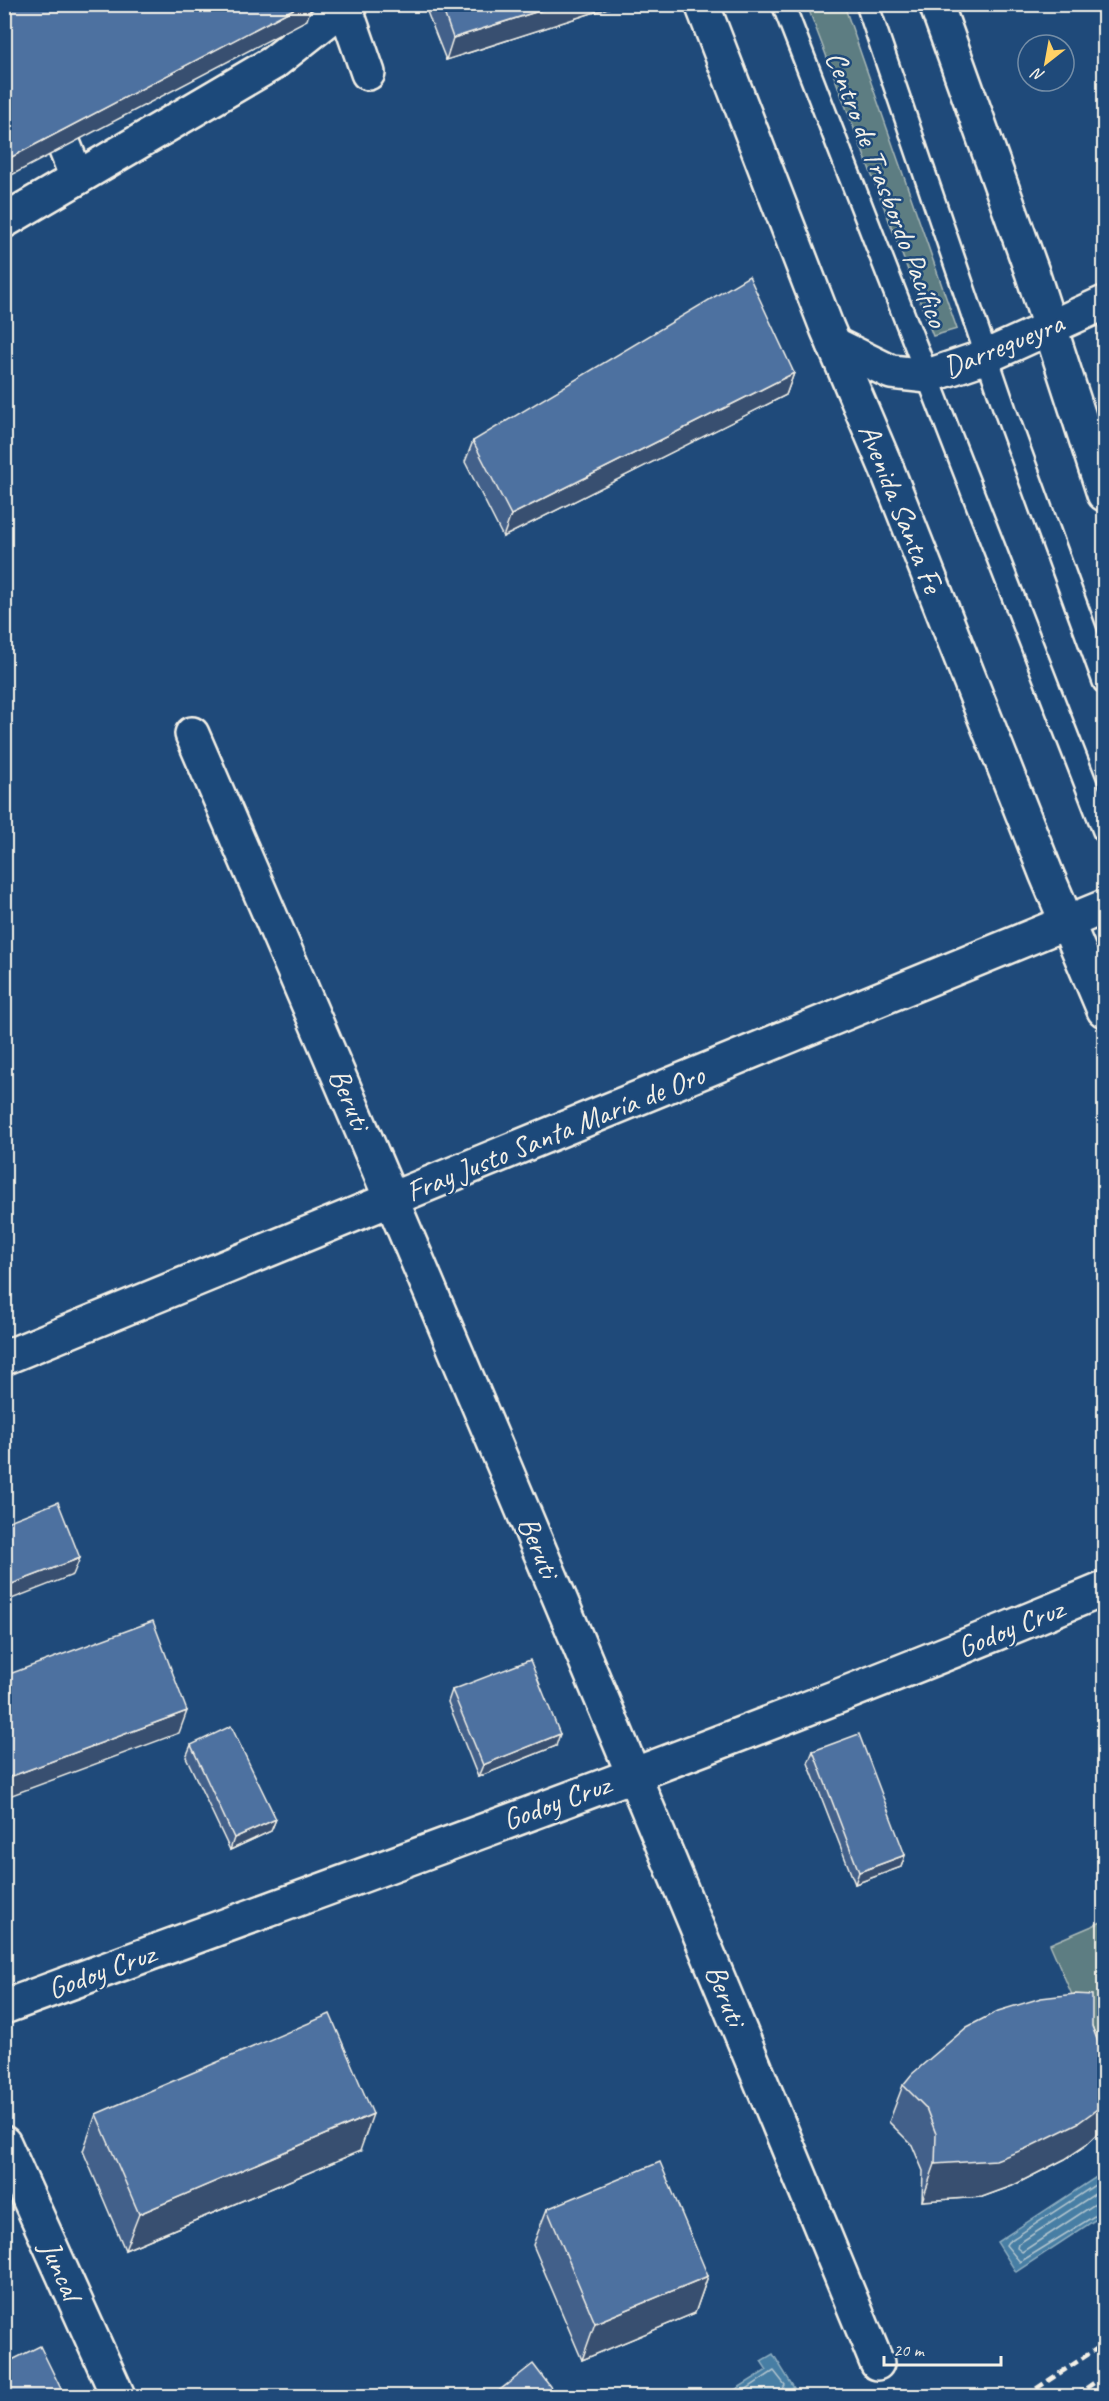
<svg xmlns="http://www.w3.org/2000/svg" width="1109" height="2401" font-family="Caveat,sans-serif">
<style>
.green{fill:#5d7d82;stroke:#a8b7b5;stroke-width:1.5}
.water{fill:#477ea4;stroke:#8cacbf;stroke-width:1.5}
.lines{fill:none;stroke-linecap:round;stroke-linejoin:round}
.shore{stroke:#afc3cd;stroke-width:1.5}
.lane-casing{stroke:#f4f1e8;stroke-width:26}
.street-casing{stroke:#f4f1e8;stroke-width:38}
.secondary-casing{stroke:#f4f1e8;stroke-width:38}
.lane{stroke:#1f4a7a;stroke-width:21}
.street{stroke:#1f4a7a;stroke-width:33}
.secondary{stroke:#1f4a7a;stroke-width:33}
.rail{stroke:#f4f1e8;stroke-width:4.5;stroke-dasharray:9 4.5;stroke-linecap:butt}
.wall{fill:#43618a;stroke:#f4f1e8;stroke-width:1.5}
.shaded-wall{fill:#374f70;stroke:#f4f1e8;stroke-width:1.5}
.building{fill:#4e71a0;stroke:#f4f1e8;stroke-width:1.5}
.labels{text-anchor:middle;stroke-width:5;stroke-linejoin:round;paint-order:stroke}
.street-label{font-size:30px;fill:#f4f1e8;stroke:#1f4a7a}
</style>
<rect width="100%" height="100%" fill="#1f4a7a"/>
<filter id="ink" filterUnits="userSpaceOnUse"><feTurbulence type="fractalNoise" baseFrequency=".0167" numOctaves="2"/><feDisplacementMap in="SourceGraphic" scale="12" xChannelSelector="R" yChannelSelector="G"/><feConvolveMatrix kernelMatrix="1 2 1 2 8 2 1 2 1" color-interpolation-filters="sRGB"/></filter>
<g filter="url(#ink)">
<g class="green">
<path d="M807,5H844L957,329L933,336Z"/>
<path d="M1104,1921V2069L1050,1944Z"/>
</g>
<g class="water">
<path d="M1104,2172V2214L1016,2272L997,2242Z"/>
<path d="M773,2354L794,2388L781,2396H725L767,2370L761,2361Z"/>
</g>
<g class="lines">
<g class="shore">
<path d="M1104,2179L1008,2242L1006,2245L1020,2262L1104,2210"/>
<path d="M1104,2188L1018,2244L1017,2248L1022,2252L1095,2204L1104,2202"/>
<path d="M736,2396L774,2371L785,2385L779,2396"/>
</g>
<defs>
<g id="lane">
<path d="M783,4L1104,831"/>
<path d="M867,4L1006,413L1104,682"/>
</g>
<g id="street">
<path d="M344,4L368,73"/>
<path d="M48,104L77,178"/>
<path d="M4,221L273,63L345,6"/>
<path d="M834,344L891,372L928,376L987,356L1104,303"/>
<path d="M192,734C426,1275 653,1818 877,2363"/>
<path d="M4,1358L1104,907"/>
<path d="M4,2007C372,1871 743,1740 1104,1589"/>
<path d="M4,2143L118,2396"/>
</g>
<g id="secondary">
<path d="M702,4L827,328L886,467L1046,873L1104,1010"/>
<path d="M936,4L1032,272L1104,494"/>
</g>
</defs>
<use href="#lane" class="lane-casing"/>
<use href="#street" class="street-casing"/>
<use href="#secondary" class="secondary-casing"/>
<use href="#lane" class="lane"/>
<use href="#street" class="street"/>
<use href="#secondary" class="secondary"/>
<g class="rail">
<path d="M1025,2396L1104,2344"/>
<path d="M1075,2396L1104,2376"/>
</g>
</g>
<g class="wall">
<path d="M424,4H620L446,60Z"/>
<path d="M794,373L786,395L503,537L465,462L473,441Z"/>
<path d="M452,1690L556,1746L478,1777L448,1702Z"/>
<path d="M191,1745L276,1819L271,1831L230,1850L186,1757Z"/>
<path d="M813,1751L905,1855L901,1867L855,1884L808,1763Z"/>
<path d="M1092,2026L1104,2058V2128L1086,2145L1065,2159L1012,2186L982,2197L922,2201L923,2171L912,2145L889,2122L903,2085Z"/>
<path d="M96,2114L360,2151L125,2250L83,2151Z"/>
<path d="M547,2209L708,2276L695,2313L582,2360L533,2245Z"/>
</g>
<g class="shaded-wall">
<path d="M303,4H312L307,20L4,179V161Z"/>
<path d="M561,4H620L446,60L453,38Z"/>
<path d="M794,373L786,395L503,537L511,515Z"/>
<path d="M80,1558L73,1575L4,1602V1587Z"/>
<path d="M187,1711L179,1733L4,1798V1779Z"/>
<path d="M560,1734L556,1746L478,1777L483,1765Z"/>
<path d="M276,1819L271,1831L230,1850L234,1838Z"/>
<path d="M905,1855L901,1867L855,1884L859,1872Z"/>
<path d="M1104,2104V2128L1086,2145L1065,2159L1012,2186L982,2197L922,2201L935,2164Z"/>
<path d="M373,2114L360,2151L125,2250L139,2214Z"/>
<path d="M708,2276L695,2313L582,2360L595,2323Z"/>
</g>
<g class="building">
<path d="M4,4H303L4,161Z"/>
<path d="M441,4H561L453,38Z"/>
<path d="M749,276L794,373L511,515L473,441Z"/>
<path d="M58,1502L80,1558L4,1587V1523Z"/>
<path d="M153,1621L187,1711L4,1779V1676Z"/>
<path d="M530,1660L560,1734L483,1765L452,1690Z"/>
<path d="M231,1726L276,1819L234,1838L191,1745Z"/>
<path d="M859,1734L905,1855L859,1872L813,1751Z"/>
<path d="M1075,1994L1092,1995V2026L1104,2058V2104L1078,2123L1025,2149L996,2160L935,2164L936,2134L926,2108L903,2085L912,2074L967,2027L998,2011L1041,1998Z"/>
<path d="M330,2014L373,2114L139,2214L96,2114Z"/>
<path d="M660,2162L708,2276L595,2323L547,2209Z"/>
<path d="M40,2346L65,2397H4V2364Z"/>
<path d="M533,2364L558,2397H491Z"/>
</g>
</g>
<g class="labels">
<g class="street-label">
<text transform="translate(887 189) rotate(69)" y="10">Centro de Trasbordo Pacífico</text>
<text transform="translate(1003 345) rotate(-22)" y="10">Darregueyra</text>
<text transform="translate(901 508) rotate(68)" y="10">Avenida Santa Fe</text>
<text transform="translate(350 1099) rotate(67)" y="10">Beruti</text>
<text transform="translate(555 1133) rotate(-22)" y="10">Fray Justo Santa María de Oro</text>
<text transform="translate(539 1547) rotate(67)" y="10">Beruti</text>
<text transform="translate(1010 1628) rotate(-22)" y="10">Godoy Cruz</text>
<text transform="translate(556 1802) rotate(-20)" y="10">Godoy Cruz</text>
<text transform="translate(101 1971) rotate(-20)" y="10">Godoy Cruz</text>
<text transform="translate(726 1995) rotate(68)" y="10">Beruti</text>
<text transform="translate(61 2270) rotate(66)" y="10">Juncal</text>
</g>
</g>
<rect width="1109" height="2401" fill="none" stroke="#1f4a7a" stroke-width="24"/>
<rect x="12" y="12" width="1085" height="2377" fill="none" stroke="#f4f1e8" stroke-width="2" filter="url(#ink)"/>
<g transform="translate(1046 63) rotate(211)"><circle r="28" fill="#1f4a7a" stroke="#748da6" stroke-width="1.5"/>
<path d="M0-4.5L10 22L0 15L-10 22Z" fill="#ffd166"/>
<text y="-9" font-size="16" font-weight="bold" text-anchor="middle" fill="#f4f1e8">N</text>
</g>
<path d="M884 2356v9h117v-9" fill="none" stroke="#f4f1e8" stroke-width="3"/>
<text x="893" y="2356" font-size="18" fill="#f4f1e8" stroke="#1f4a7a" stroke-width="4.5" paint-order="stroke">20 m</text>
</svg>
